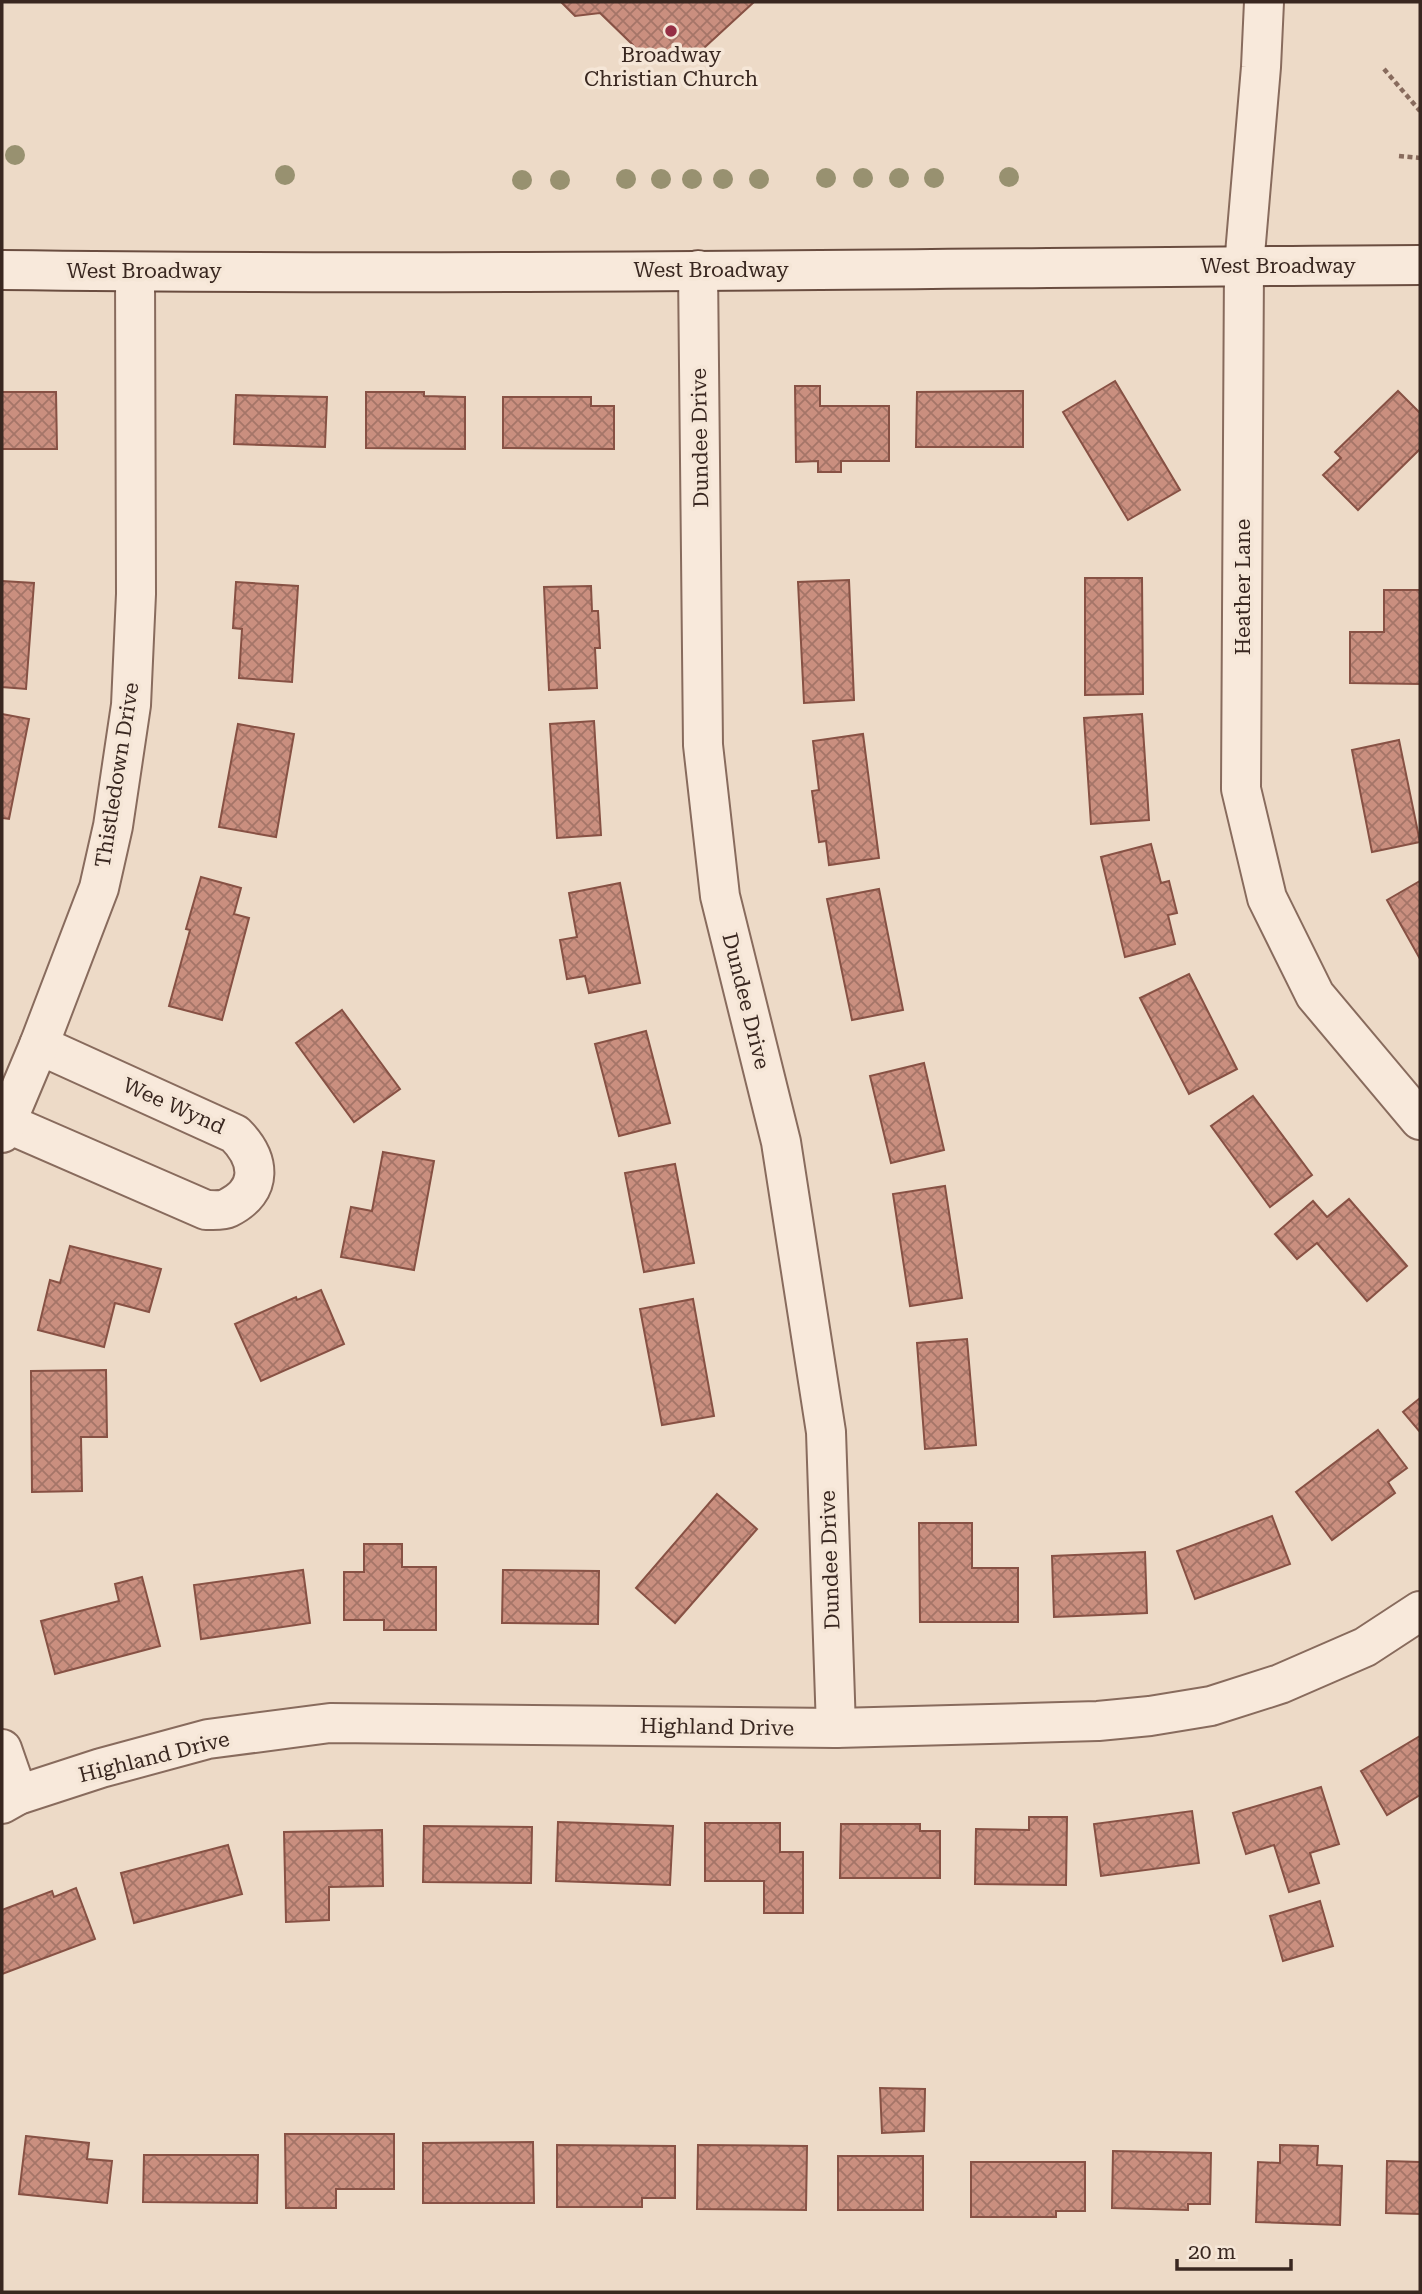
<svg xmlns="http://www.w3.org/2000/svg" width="1422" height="2294" font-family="'Roboto Serif',serif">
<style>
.building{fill:url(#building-cross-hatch);stroke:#875144;stroke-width:2}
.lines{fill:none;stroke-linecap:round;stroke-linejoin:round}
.street-casing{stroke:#886b5d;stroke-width:42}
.secondary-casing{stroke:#6a4d40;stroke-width:42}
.path{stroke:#886b5d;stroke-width:4.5;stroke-dasharray:5 3.5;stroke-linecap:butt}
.street{stroke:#f8e9db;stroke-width:38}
.secondary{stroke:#f8e9db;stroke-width:38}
.tree{fill:#989170}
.poi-dot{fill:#952f45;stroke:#f5e6d7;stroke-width:2.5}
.labels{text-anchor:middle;stroke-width:7;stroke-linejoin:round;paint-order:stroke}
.poi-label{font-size:21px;fill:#392720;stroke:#f5e6d7}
.street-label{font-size:21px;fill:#392720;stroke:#f5e6d7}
</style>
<defs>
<pattern id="building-cross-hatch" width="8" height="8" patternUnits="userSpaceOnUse" patternTransform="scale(1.75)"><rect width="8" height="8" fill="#ca8f7f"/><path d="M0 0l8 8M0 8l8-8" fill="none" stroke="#a57568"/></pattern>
</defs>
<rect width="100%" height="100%" fill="#eddac7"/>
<g class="building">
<path d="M561,2H754L705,47V58H634L633,45L600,13L575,16Z"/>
<path d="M1115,381L1180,490L1128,520L1063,412Z"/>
<path d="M795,386H820V406H889V461H841V472H818V461L796,462Z"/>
<path d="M1023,391V447H916L917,392Z"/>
<path d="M1398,391L1420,413V449L1358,510L1323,475L1341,458L1335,452Z"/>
<path d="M2,392H56L57,449H2Z"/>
<path d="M366,392H424V396L465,397V449L366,448Z"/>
<path d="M236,395L327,397L325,447L234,444Z"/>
<path d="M503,397H591V406H614V449L503,448Z"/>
<path d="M1085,578H1142L1143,694L1085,695Z"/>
<path d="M849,580L854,700L804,703L798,582Z"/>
<path d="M2,581L34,583L26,689L2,687Z"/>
<path d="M236,582L298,586L292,682L239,678L242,629L233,628Z"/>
<path d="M591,586L592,611H598L600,648H595L597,688L549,690L544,587Z"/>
<path d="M1384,590H1420V684L1350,683V632H1384Z"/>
<path d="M2,714L29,719L9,819L2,818Z"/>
<path d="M1142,714L1149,820L1091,824L1084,718Z"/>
<path d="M594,721L601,835L557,838L550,724Z"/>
<path d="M238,724L294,734L276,837L219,827Z"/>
<path d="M863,734L879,858L829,865L826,841L819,842L812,791L819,790L813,741Z"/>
<path d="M1399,740L1420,842L1372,852L1352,750Z"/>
<path d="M1151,844L1161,883L1169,881L1177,913L1168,915L1175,944L1125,957L1101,857Z"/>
<path d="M201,877L241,888L234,914L249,918L222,1020L169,1006L190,930L186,929Z"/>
<path d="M1420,881V959L1387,900Z"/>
<path d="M620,883L640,983L589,993L585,976L567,979L560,940L577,937L569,893Z"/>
<path d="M879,889L903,1010L852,1020L827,899Z"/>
<path d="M1189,974L1237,1069L1189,1094L1140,998Z"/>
<path d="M342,1010L400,1089L354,1122L296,1043Z"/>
<path d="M646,1031L670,1123L619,1136L595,1044Z"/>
<path d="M924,1063L944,1150L891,1163L870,1076Z"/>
<path d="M1253,1096L1312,1175L1270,1207L1211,1126Z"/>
<path d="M383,1152L434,1161L414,1270L341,1257L351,1207L372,1211Z"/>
<path d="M675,1164L694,1263L644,1272L625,1173Z"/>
<path d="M945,1186L962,1298L910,1306L893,1194Z"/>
<path d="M1349,1199L1407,1266L1367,1301L1317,1243L1297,1259L1275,1234L1313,1201L1327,1217Z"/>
<path d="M70,1246L161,1269L149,1312L115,1303L104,1347L38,1330L50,1280L60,1283Z"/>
<path d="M321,1290L344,1344L261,1381L235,1324L296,1297L297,1300Z"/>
<path d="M693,1299L714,1416L662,1425L640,1309Z"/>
<path d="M967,1339L976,1445L925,1449L917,1343Z"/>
<path d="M106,1370L107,1437H81L82,1491L32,1492L31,1371Z"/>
<path d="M1420,1398V1432L1403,1412Z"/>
<path d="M1378,1430L1407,1468L1388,1482L1395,1493L1332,1540L1296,1492Z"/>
<path d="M717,1494L757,1529L675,1623L636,1588Z"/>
<path d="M1272,1516L1290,1564L1195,1599L1177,1551Z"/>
<path d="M919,1523H972V1568H1018V1622H920Z"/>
<path d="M364,1544H402V1567H436V1630H384V1620H344V1572H364Z"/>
<path d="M1145,1552L1147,1613L1054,1617L1052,1556Z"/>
<path d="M303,1570L310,1623L201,1639L194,1585Z"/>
<path d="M503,1570L599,1571L598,1624L502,1623Z"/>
<path d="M142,1577L160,1646L55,1674L41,1621L119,1601L115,1584Z"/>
<path d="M1420,1736V1795L1387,1815L1361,1771Z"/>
<path d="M1321,1787L1339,1844L1310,1853L1319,1883L1289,1892L1274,1845L1246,1854L1233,1813Z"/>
<path d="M1192,1811L1199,1863L1101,1876L1094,1824Z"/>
<path d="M1029,1817H1067L1066,1885L975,1884L976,1829L1029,1830Z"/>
<path d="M558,1822L673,1826L670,1885L556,1881Z"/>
<path d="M705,1823H780V1852H803V1913H764V1881H705Z"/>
<path d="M841,1824H920V1831H940V1878H840Z"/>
<path d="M424,1826L532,1827L531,1883L423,1882Z"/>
<path d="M382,1830L383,1886L329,1887V1920L286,1922L284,1832Z"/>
<path d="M228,1845L242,1894L134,1923L121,1873Z"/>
<path d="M76,1888L95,1939L2,1974V1910L52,1891L54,1897Z"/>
<path d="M1320,1901L1333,1946L1283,1961L1270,1916Z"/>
<path d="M880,2088L925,2089L924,2131L882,2133Z"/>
<path d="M285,2134H394V2189H336V2208H286Z"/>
<path d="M26,2136L89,2143L87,2159L112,2161L107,2203L19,2194Z"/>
<path d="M533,2142L534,2203H423V2143Z"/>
<path d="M557,2145L675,2146V2198H642V2207H557Z"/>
<path d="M698,2145L807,2146L806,2210L697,2209Z"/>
<path d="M1280,2145L1318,2146L1317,2165L1342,2166L1340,2225L1256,2222L1258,2162L1280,2163Z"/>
<path d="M1113,2151L1211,2153L1210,2204H1188V2210L1112,2208Z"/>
<path d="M144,2155H258L257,2203L143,2202Z"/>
<rect x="838" y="2156" width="85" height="54"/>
<path d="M1387,2161L1420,2162V2214L1386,2213Z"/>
<path d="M971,2162H1085V2211H1056V2217H971Z"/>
</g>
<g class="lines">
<defs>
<g id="street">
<path d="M1264,2L1261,67L1244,266L1241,789L1267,898L1315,995L1420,1120"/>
<path d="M698,270L703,745L720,896L781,1142L826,1432L836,1728"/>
<path d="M6,1123L206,1210C212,1210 222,1211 228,1208C264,1190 260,1159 235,1134L39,1045"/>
<path d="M2,1133L39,1045L99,888L113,826L131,705L136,594L135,272"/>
<path d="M2,1749L18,1795"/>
<path d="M2,1804L18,1795L101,1768L208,1739L330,1723L836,1728L1098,1721L1150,1716L1211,1706L1280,1684L1365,1647L1420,1611"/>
</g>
<path id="secondary" d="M2,270C474,276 948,268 1420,265"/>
</defs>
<use href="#street" class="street-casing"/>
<use href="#secondary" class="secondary-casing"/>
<g class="path">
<path d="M1384,69L1420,111"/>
<path d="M1399,156L1420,158"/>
</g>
<use href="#street" class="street"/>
<use href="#secondary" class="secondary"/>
</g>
<g class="tree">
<circle cx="15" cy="155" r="10"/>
<circle cx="285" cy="175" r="10"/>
<circle cx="1009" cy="177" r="10"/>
<circle cx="826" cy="178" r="10"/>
<circle cx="863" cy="178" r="10"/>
<circle cx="899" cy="178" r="10"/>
<circle cx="934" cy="178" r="10"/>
<circle cx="626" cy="179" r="10"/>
<circle cx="661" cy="179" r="10"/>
<circle cx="692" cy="179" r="10"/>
<circle cx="723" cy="179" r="10"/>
<circle cx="759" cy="179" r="10"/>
<circle cx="522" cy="180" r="10"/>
<circle cx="560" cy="180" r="10"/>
</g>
<circle class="poi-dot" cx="671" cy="31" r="7"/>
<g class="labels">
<g class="poi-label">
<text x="671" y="62">Broadway<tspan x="671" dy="24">Christian Church</tspan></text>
</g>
<g class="street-label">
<text x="1278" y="273">West Broadway</text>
<text x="711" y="277">West Broadway</text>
<text x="144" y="278">West Broadway</text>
<text transform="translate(700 438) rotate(-91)" y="7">Dundee Drive</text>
<text transform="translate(1243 587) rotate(-90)" y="7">Heather Lane</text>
<text transform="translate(117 775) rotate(-81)" y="7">Thistledown Drive</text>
<text transform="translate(746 1001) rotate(76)" y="7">Dundee Drive</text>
<text transform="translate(174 1106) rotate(24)" y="7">Wee Wynd</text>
<text transform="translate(830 1560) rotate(-92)" y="7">Dundee Drive</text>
<text transform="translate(717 1727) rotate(1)" y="7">Highland Drive</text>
<text transform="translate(154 1757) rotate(-14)" y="7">Highland Drive</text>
</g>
</g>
<rect width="1422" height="2294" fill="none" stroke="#392720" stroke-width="7"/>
<path d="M1177 2259v10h114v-10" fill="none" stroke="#392720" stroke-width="3.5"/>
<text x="1188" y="2259" font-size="21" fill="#392720" stroke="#f5e6d7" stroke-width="5" paint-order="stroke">20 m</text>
</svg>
